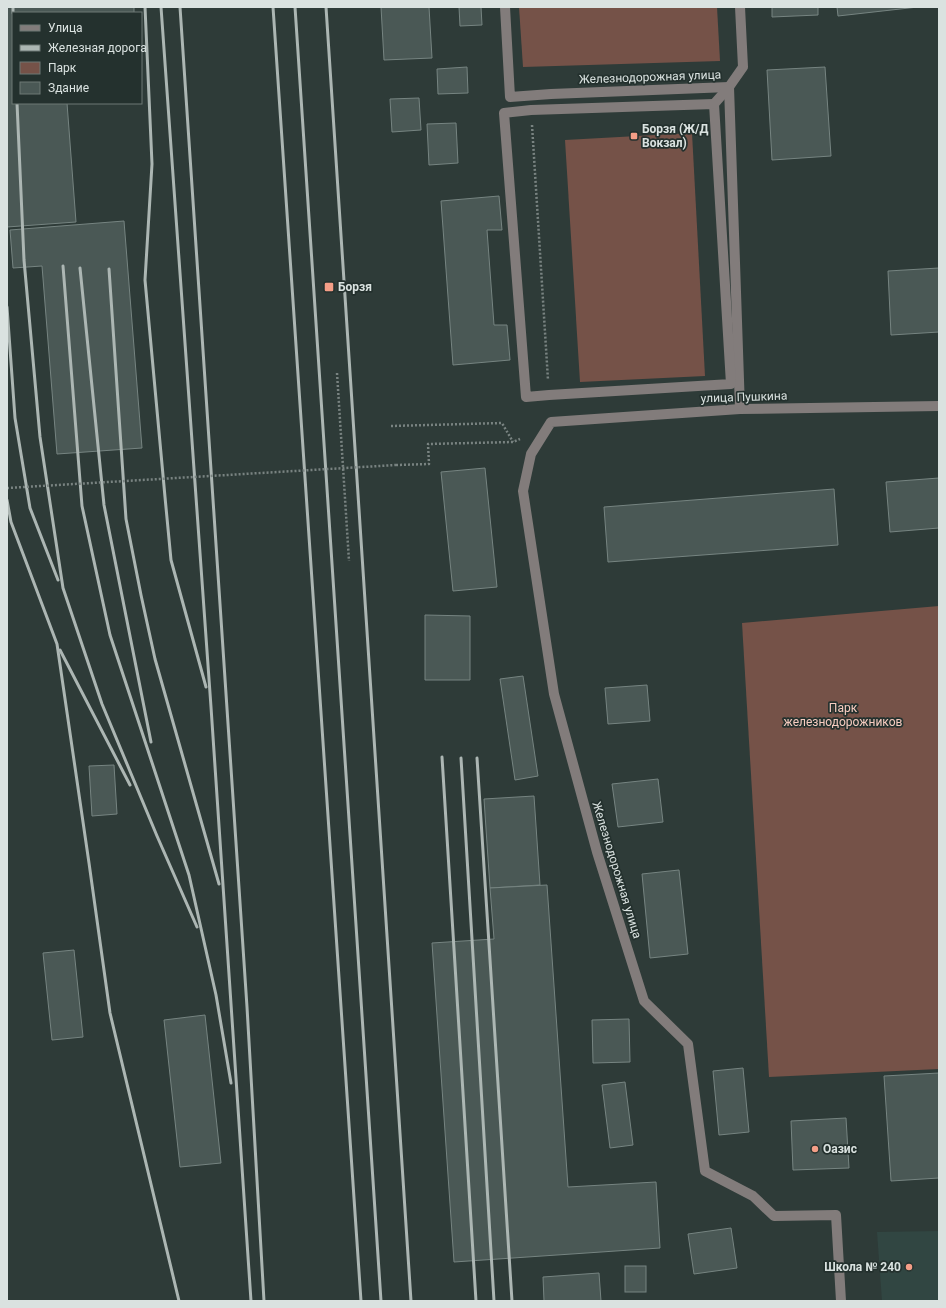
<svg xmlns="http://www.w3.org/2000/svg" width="946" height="1308" font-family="Roboto,sans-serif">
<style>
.built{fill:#314642}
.green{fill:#755248}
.building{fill:#4a5855;stroke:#768481}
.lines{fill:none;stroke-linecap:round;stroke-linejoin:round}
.path{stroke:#798381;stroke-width:2.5;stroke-dasharray:2 2;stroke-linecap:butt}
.minor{stroke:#827c7b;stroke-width:10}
.rail{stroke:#acb6b3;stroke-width:3}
.path-bridge{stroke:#798381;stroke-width:2.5;stroke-dasharray:2 2;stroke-linecap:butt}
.poi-dot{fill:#f49e87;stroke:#24312e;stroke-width:1.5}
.labels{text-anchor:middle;stroke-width:3.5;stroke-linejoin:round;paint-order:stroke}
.street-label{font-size:12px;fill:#dae2e0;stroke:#24312e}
.poi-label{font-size:12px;font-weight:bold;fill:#dae2e0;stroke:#24312e;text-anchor:start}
.park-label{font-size:12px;fill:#f7ccc0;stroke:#24312e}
</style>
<rect width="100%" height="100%" fill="#2e3b38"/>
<path class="built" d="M939,1231V1301H882L877,1232Z"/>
<g class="green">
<path d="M519,7H717L720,61L523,67Z"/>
<path d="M692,133L705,376L580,382L565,140Z"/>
<path d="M939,606V1069L769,1077L742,623Z"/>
</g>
<g class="building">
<path d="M7,7H134V13H13V103H67L76,222L7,227Z"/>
<path d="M381,7H429L432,58L384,60Z"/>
<path d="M459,7H481L482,25L460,26Z"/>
<path d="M772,7H818V15L772,17Z"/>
<path d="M837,7H918L838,16Z"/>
<path d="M467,67L468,93L438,94L437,69Z"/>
<path d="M825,67L831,156L772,160L767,70Z"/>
<path d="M419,98L421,130L392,132L390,99Z"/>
<path d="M456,123L458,163L429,165L427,124Z"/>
<path d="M499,196L502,230H487L494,325H507L510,360L453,365L441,201Z"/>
<path d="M124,221L142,448L57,454L42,266L13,268L10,230Z"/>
<path d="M939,268V332L891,335L888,271Z"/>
<path d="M485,468L497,587L453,591L441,472Z"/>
<path d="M939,478V528L890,532L886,482Z"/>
<path d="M834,489L838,545L608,562L604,507Z"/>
<path d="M425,615L470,616V680H425Z"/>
<path d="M523,676L538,776L515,780L500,679Z"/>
<path d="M647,685L650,721L608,724L605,688Z"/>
<path d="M114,765L117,814L92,816L89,766Z"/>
<path d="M658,779L663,822L618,827L612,784Z"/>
<path d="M534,796L540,885L490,888L484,799Z"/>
<path d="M679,870L688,954L650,958L642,874Z"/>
<path d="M547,885L568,1187L656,1182L660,1248L454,1262L432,943L494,939L490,888Z"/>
<path d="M74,950L83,1037L52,1040L43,953Z"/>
<path d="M205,1015L221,1163L180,1167L164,1020Z"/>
<path d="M629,1019L630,1062L593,1063L592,1020Z"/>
<path d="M743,1068L749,1132L719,1135L713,1071Z"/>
<path d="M939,1073V1178L891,1181L884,1076Z"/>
<path d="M625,1082L633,1145L610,1148L602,1085Z"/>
<path d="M846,1118L849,1168L793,1170L791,1121Z"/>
<path d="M731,1228L737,1268L694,1274L688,1234Z"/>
<rect x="625" y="1266" width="21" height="26"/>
<path d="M599,1273L601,1301H544L543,1277Z"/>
</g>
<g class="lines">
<g class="path">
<path d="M532,125L548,380"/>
<path d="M337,373L349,561"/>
<path d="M391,426L502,423L513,442"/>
<path d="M396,465L429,464L428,444L513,442L520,439"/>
</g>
<g class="minor">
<path d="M505,7L510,97L551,94L729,87L740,409"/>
<path d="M714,104L731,384L549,395L526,397L504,113L531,110Z"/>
<path d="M714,104L729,87L743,67L740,7"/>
<path d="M841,1301L836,1215L774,1216L753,1196L705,1171L688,1044L644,1001L597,852L554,694L523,491L531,454L551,422L740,409L939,406"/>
</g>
<g class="rail">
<path d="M13,7V13"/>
<path d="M145,7L152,164L145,280L165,497L171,560L206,687"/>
<path d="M161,7L211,707L251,1301"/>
<path d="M180,7L247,1007L264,1301"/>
<path d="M273,7L361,1301"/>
<path d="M295,7L381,1301"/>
<path d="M326,7L411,1301"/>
<path d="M17,103L24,260L40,437L63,588L102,704L157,836L197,927"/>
<path d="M63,266L82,506L110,635L189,875L216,995L231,1083"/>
<path d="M80,268L104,505L151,742"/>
<path d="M109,269L126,519L141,595L155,659L219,884"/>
<path d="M7,307L15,418L30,508L58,580"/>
<path d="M7,500L11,522L57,644L89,863L110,1013L179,1301"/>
<path d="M60,650L130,785"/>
<path d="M442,757L476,1301"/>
<path d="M461,758L494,1301"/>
<path d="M477,758L512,1301"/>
</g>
<path class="path-bridge" d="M7,488L396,465"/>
</g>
<g class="poi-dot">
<rect x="630" y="132" width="8" height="8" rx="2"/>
<rect x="324" y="282" width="10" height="10" rx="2"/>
<circle cx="815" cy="1149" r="4"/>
<circle cx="909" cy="1267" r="4"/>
</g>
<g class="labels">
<g class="street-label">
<text transform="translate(650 77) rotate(-2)" y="4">Железнодорожная улица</text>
<text transform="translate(744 397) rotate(-2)" y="4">улица Пушкина</text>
<text transform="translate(617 870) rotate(73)" y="4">Железнодорожная улица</text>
</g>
<g class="poi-label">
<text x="642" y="133">Борзя (Ж/Д<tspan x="642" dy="14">Вокзал)</tspan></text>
<text x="338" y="291">Борзя</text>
<text x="823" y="1153">Оазис</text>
<text x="901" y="1271" text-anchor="end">Школа № 240</text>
</g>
<g class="park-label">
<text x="843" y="712">Парк<tspan x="843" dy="14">железнодорожников</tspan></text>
</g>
</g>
<rect width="946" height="1308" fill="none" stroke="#dae2e0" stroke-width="16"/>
<rect x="12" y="12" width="130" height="92" fill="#24312e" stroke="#6d7875"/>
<rect x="20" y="25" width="20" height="6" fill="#827c7b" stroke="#6d7875"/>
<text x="48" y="32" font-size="12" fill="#dae2e0">Улица</text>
<rect x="20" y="45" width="20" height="6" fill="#acb6b3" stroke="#6d7875"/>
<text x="48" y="52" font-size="12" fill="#dae2e0">Железная дорога</text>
<rect x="20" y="62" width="20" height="12" fill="#755248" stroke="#6d7875"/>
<text x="48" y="72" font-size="12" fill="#dae2e0">Парк</text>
<rect x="20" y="82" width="20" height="12" fill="#4a5855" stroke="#6d7875"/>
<text x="48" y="92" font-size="12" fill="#dae2e0">Здание</text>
</svg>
